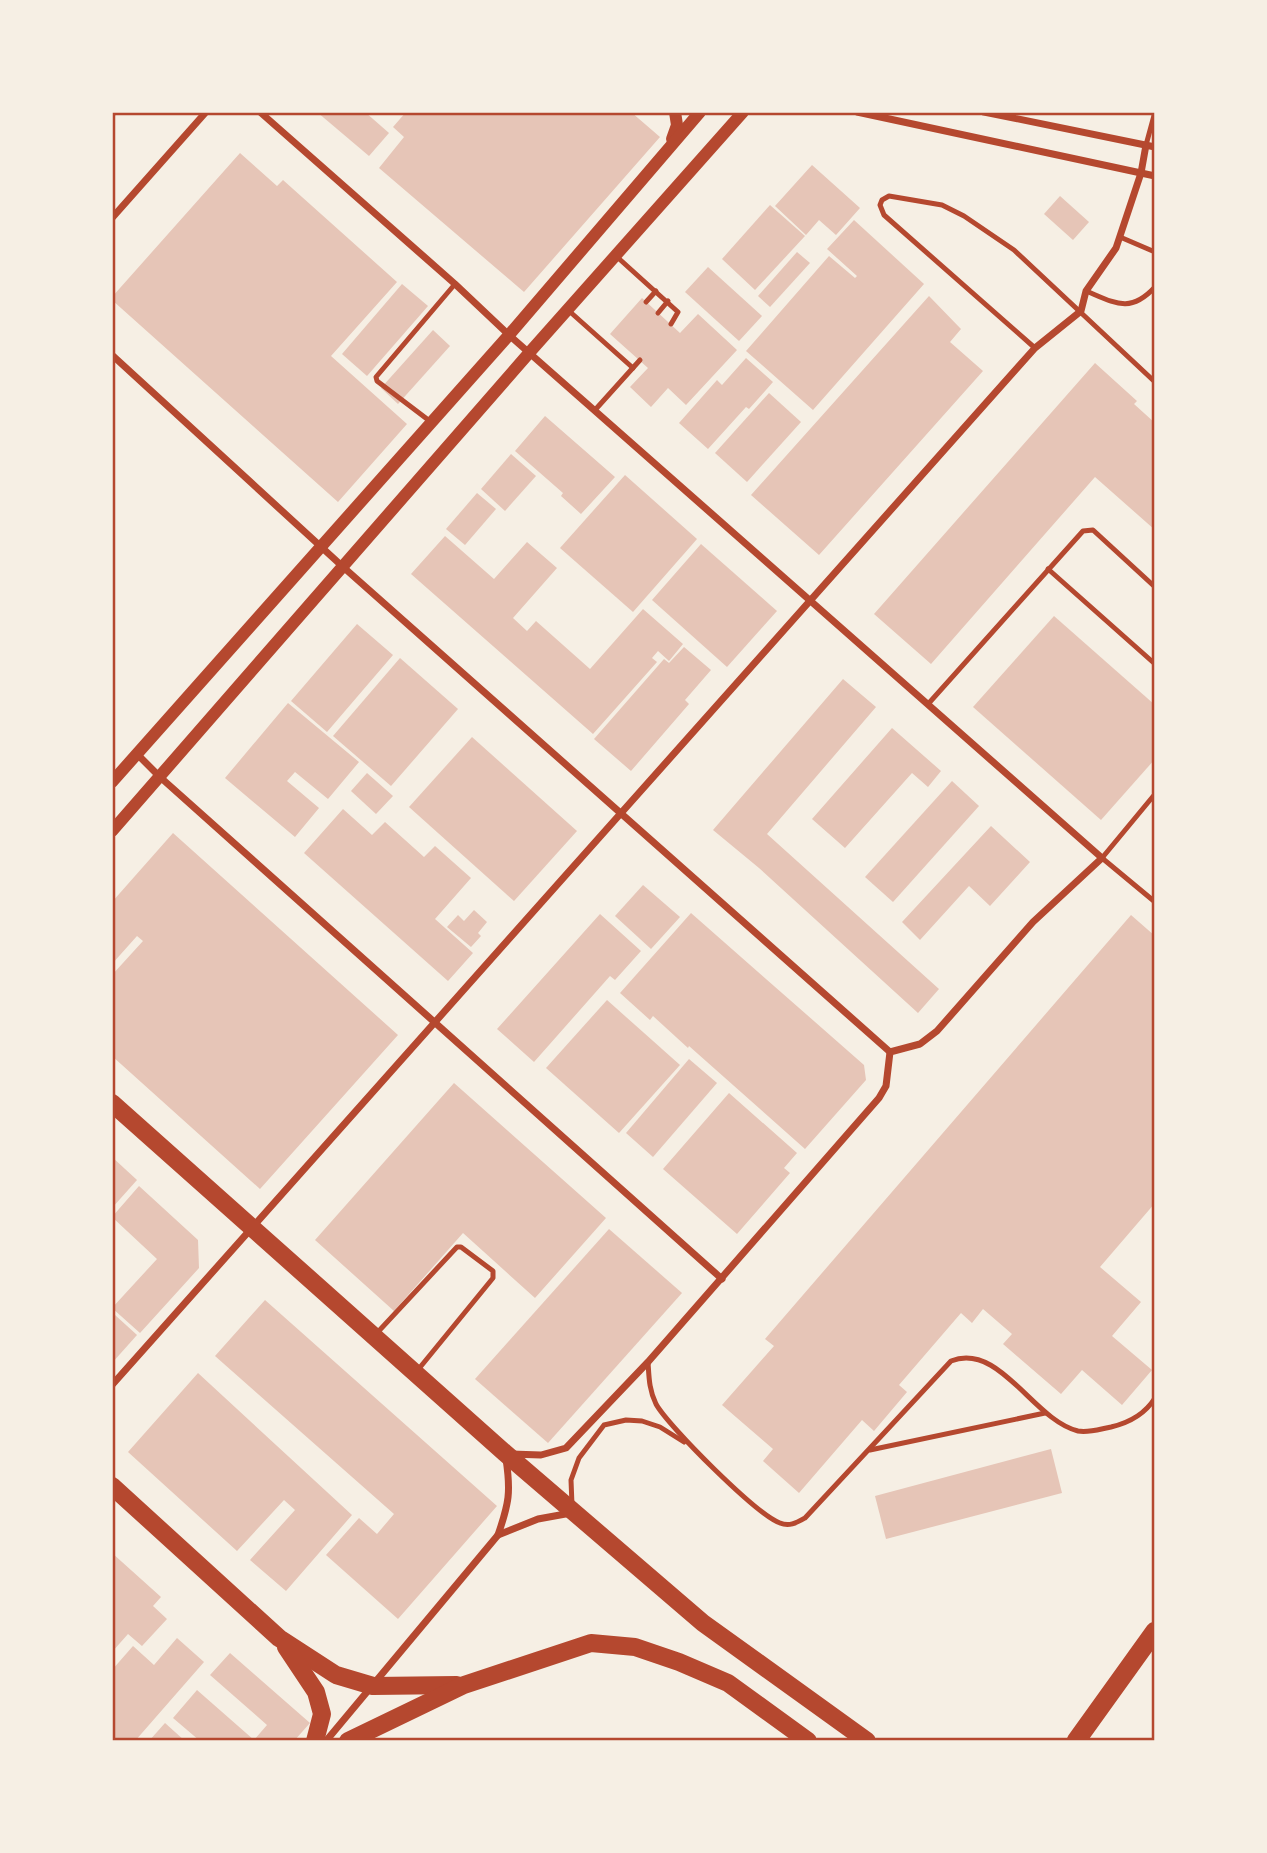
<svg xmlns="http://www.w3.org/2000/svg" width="1267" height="1853" font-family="'DM Sans',sans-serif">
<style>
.building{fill:#e6c5b7}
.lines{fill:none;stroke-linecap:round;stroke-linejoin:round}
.service{stroke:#b5482f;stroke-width:5}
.minor{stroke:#b5482f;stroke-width:7}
.tertiary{stroke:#b5482f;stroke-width:12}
.primary{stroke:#b5482f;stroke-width:18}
.trunk{stroke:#b5482f;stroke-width:19}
.neatline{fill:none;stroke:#b5482f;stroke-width:2.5}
</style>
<rect width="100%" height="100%" fill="#f6efe4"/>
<g class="building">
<path d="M317,112H365L389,133L369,156Z"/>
<path d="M406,112H472L476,115L478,112H631L660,137L524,292L379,168L404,137L393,127Z"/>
<path d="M240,153L277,186L283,180L397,282L331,356L407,424L338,502L112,300V297Z"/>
<path d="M812,165L860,208L836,235L819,220L806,235L775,206Z"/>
<path d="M1060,196L1089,222L1073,240L1044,214Z"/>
<path d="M770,205L805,236L755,290L722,259Z"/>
<path d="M854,220L924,284L813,410L746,351L829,256L855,278L857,276L827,249Z"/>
<path d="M797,252L810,263L770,307L758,296Z"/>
<path d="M708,267L762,316L739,341L685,292Z"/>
<path d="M402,284L428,306L367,376L342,354Z"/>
<path d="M929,296L961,329L950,342L983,371L819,555L751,495Z"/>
<path d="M642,298L680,333L698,314L737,350L686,405L668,388L651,407L630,387L648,368L610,334Z"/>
<path d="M433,330L450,346L398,404L381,388Z"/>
<path d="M746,358L773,382L749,409L746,407L708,449L679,423L717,380L722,385Z"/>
<path d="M1095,363L1137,401L1134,404L1155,423V530L1095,477L931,664L874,614Z"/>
<path d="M769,393L801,422L747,482L715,453Z"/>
<path d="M545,416L615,477L581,514L561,496L563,493L515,451Z"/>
<path d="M511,454L536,476L505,511L481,489Z"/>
<path d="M625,475L697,539L633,612L560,548Z"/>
<path d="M477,493L496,509L465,545L446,529Z"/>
<path d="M445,536L494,579L527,542L557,568L513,618L527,631L536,621L590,669L643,609L683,644L669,661L658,651L652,658L657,662L593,734L411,574Z"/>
<path d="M701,544L777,611L727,667L652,600Z"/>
<path d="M1054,616L1155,705V759L1101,820L973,707Z"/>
<path d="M357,624L393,655L327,732L291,701Z"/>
<path d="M684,647L711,670L685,700L689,704L631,771L594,739L664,659L669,663Z"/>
<path d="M400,658L458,709L391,786L333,736Z"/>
<path d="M843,679L876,707L767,834L939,989L918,1013L759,868L713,830Z"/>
<path d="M288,703L359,762L328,799L295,772L287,781L319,808L295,837L225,778Z"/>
<path d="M892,728L941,771L928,787L912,773L845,848L812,819Z"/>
<path d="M472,737L577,831L514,901L409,807Z"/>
<path d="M367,773L393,796L376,814L351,791Z"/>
<path d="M952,781L979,806L893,902L865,877Z"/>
<path d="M343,809L372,835L385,822L424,857L435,846L471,878L435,919L473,953L448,981L304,853Z"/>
<path d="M991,826L1030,862L990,906L969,886L920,940L902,922Z"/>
<path d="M173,833L398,1035L260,1189L112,1056V975L143,941L137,936L112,964V902Z"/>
<path d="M643,885L680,917L651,949L615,916Z"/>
<path d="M474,910L487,922L478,933L481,936L471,947L447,927L458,915L464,921Z"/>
<path d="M691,913L864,1065L866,1080L805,1149L689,1046L688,1048L653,1016L650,1020L620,993Z"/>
<path d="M600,914L641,951L615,980L610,976L534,1062L497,1029Z"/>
<path d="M1131,915L1155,936V1203L1100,1267L1141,1302L1112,1336L1152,1370L1122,1405L1082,1370L1061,1394L1003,1344L1012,1334L983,1309L972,1323L961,1313L899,1385L907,1392L874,1431L862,1420L799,1493L763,1461L773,1449L722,1405L774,1346L765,1339Z"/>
<path d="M607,1000L680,1065L619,1133L546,1068Z"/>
<path d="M689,1059L717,1083L653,1157L626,1133Z"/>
<path d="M454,1083L606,1218L535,1298L463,1233L394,1311L315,1240Z"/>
<path d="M729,1093L797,1153L784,1168L790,1173L737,1234L663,1169Z"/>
<path d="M112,1157L137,1180L112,1208Z"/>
<path d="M139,1186L198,1240L199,1268L140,1333L112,1308L157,1259L112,1217Z"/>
<path d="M609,1229L682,1293L548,1443L475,1379Z"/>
<path d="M265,1300L497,1506L398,1619L326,1555L359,1518L377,1534L394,1514L215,1356Z"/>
<path d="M115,1315L137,1335L112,1363V1318Z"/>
<path d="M198,1373L352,1515L286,1591L250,1560L295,1510L284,1500L237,1551L128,1452Z"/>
<path d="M1051,1449L1062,1493L886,1539L875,1496Z"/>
<path d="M112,1553L161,1597L153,1606L167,1619L142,1646L128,1634L112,1652Z"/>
<path d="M177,1638L204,1662L135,1741H112V1670L133,1646L154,1665Z"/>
<path d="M230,1653L310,1723L294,1741H200L173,1718L197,1690L254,1740L267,1725L210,1675Z"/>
<path d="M165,1723L185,1741H149Z"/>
</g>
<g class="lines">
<g class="service">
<path d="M112,115L115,112"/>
<path d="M1146,145L1155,112"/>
<path d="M1120,237L1155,252"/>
<path d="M616,256L678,312L671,324"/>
<path d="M1086,291C1115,303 1130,314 1155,287"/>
<path d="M646,302L656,291"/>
<path d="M568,310L633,368"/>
<path d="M658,313L668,301"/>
<path d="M1035,348L884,215L880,205L882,200L889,196L942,205L964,216L1014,250L1155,382"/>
<path d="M595,410L640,360"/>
<path d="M431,422L377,381L376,377L455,284"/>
<path d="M1048,569L1155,664"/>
<path d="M929,703L1083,531L1093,530L1155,587"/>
<path d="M1155,794L1102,858L1155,902"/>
<path d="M376,1334L457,1247H461L493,1271V1278L417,1371"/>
<path d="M648,1362C649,1377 649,1390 656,1404C668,1426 757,1515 780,1523C789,1527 796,1523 805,1518L951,1361C1000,1342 1033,1420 1078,1431C1089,1433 1100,1429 1111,1427C1128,1423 1145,1414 1155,1398"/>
<path d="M870,1450L1045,1413"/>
<path d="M572,1505L571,1480L579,1458L604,1425L626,1420L642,1421L660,1427L684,1442"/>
</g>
<g class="minor">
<path d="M260,112L455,284L509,335L1102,858L1033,922L937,1031L920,1044L890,1052L886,1086L879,1098L648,1362L566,1448L541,1455L511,1454"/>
<path d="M857,112L1155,176"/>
<path d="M984,112L1155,147"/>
<path d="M112,218L206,112"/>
<path d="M112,355L342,566L890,1052"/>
<path d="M137,754L160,777L722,1279"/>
<path d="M112,1385L1035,348L1081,311L1086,291L1116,248L1141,173L1146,145"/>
<path d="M498,1535L538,1519L571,1513"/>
<path d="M326,1741L498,1535C509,1503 511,1492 506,1459"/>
</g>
<g class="tertiary">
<path d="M672,139L677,125L675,112"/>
<path d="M112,782L509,335L700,112"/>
<path d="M112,831L529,353L743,112"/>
</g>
<g class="primary">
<path d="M112,1103L505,1453L703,1623L867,1741"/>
<path d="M112,1486L279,1638L336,1675L373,1686L457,1685"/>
<path d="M286,1647L316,1692L322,1714L315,1741"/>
<path d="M348,1741L464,1685L591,1643L635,1647L679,1662L728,1683L808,1741"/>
</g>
<path class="trunk" d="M1076,1741L1155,1631"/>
</g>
<rect width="1267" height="1853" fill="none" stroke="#f6efe4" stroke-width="228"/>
<rect x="114" y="114" width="1039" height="1625" class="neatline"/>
</svg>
